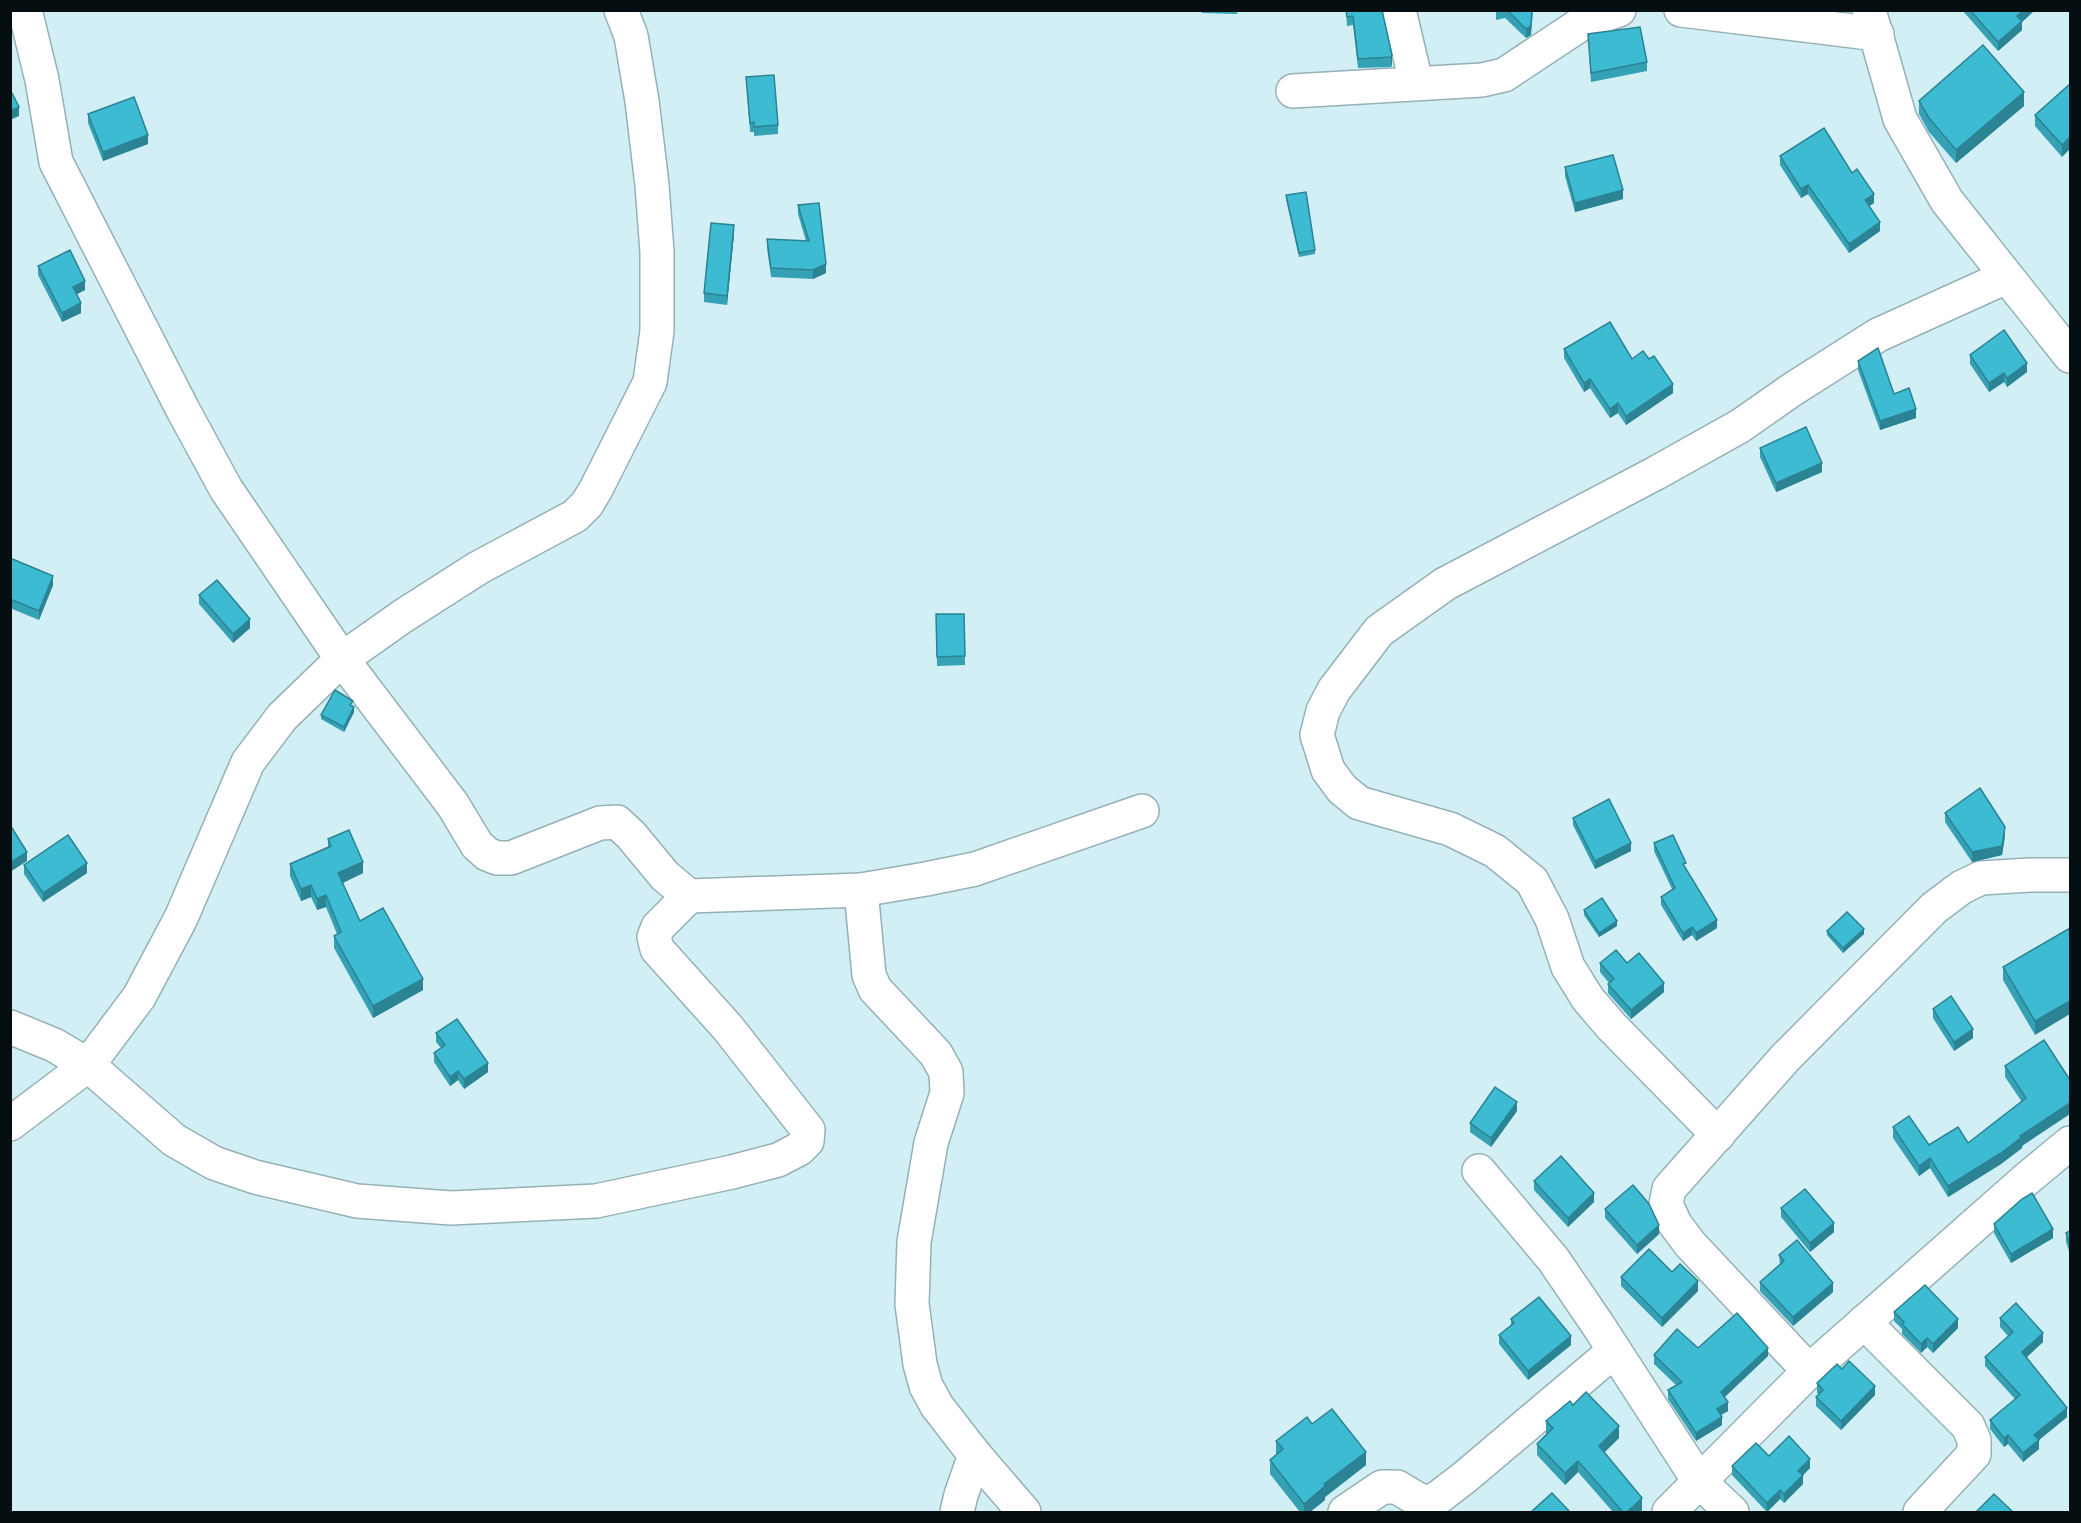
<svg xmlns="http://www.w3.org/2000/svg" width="2081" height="1523" font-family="Arial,sans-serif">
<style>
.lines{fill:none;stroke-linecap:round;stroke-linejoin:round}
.minor-casing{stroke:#95b1b7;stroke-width:36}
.minor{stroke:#fff;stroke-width:33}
.wall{fill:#34a1b5}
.shaded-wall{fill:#2b8393}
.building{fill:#3dbbd2;stroke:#2b8393;stroke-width:1.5}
</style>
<rect width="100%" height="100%" fill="#d1eff5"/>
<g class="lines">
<defs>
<g id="minor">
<path d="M25,10L42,80L56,162L183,410L226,489L342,659L453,805L477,845L487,854L497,858H511L600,823L617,822L631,835L665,876L689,896L861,890L926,879L975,869L1142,811"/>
<path d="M1399,10L1416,82"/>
<path d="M1681,10L1877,34"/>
<path d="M1869,10L1900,119L1947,201L2070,356"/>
<path d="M1293,91L1482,80L1504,75L1584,22L1619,10"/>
<path d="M861,890L869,975L875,989L936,1054L946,1072L947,1093L931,1143L914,1242L912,1304L920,1364L926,1386L937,1406L975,1455L1024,1512"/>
<path d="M10,1027L54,1045L88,1065L174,1140L214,1163L255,1177L357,1201L451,1208L596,1201L732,1172L778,1160L799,1149L807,1141L808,1130L728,1028L657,949L654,937L658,927L689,896"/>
<path d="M10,1124L88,1065L139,997L181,918L248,762L282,717L342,659L403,616L478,568L575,516L587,504L596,489L650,382L657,331V252L652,185L642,101L631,36L621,10"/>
<path d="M1718,1135L1612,1027L1588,999L1568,967L1552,919L1532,881L1495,851L1450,829L1359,803L1342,789L1328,770L1317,735L1323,711L1334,690L1379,631L1445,584L1656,473L1740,426L1793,389L1878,335L2006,277"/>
<path d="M1479,1171L1553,1259L1598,1325L1699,1481L1732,1512"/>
<path d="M1864,1322L1968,1426L1974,1440V1454L1920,1512"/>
<path d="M1809,1371L1690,1244L1675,1224L1666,1204L1669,1189L1786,1057L1934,908L1962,887L1981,878L2030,875H2070"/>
<path d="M957,1512L961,1495L975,1455"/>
<path d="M1345,1512L1382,1487H1397L1422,1502L1435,1500L1465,1477L1614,1351"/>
<path d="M1669,1512L1809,1371L2029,1177L2070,1143"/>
</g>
</defs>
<use href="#minor" class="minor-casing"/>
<use href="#minor" class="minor"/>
</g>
<g class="wall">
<path d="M1201,10H1238L1237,14L1202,13Z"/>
<path d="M1346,10H1382L1392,64L1391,67L1358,68L1353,25L1347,26Z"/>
<path d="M1496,10H1533L1531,35L1526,38L1505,18L1496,20Z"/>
<path d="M1962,10H2035L2022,22V30L1998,51Z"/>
<path d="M1588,34L1647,62V71L1591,82Z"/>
<path d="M746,77L778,125V134L754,136V132H750Z"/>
<path d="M2070,84L2062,157L2035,126V115Z"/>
<path d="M1919,101L2024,106L1956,163L1929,132L1919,114Z"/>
<path d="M88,114L148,144L103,161L88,123Z"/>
<path d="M1780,156L1852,173L1874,203L1869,206L1880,231L1849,253L1808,194L1801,198L1780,165Z"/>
<path d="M1565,167L1623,199L1575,212L1565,176Z"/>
<path d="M1286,195L1315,250V254L1299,257L1286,199Z"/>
<path d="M798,205L826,273L813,279L771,277L767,248V239L806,241L798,214Z"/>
<path d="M734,234L727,305L704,302V293Z"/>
<path d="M38,266L85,290L77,294L81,313L62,322L38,275Z"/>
<path d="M1564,349L1632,359L1673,393L1626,425L1618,413L1610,418L1590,388L1584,392L1564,358Z"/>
<path d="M1970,355L2027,372L2007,387L2004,382L1989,392L1970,364Z"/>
<path d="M1858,361L1894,394L1916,418L1880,430L1858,370Z"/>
<path d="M1760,448L1822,472L1776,492L1760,457Z"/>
<path d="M10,558L53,585L39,620L10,608Z"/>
<path d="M199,595L250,628L233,643L199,604Z"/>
<path d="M936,614H964L965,665L937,666Z"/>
<path d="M353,705L354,712L344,732L321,719V715Z"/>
<path d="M1945,813L2005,836L2002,855L1972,862L1945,822Z"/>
<path d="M1573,818L1631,851L1595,869L1573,825Z"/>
<path d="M328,839L363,873L343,883L360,921L423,990L373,1018L334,948V936L337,934L326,907L317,910L311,897L301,901L290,876V864L328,848Z"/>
<path d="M1654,843L1686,869L1717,928L1696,941L1692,935L1683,941L1661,905V897L1672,889L1654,851Z"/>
<path d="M24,865L87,873L43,902L24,874Z"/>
<path d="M1584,910L1617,926L1599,937L1584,915Z"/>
<path d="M2070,928L2035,1035L2003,980V967Z"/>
<path d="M1827,931L1864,934L1843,953L1827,935Z"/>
<path d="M1600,963H1627L1664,992L1631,1019L1608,993V984L1609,983L1600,972Z"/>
<path d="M1933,1009L1973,1038L1954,1051L1933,1018Z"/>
<path d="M436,1033L488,1072L464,1089L458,1080L450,1086L434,1062V1053L441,1048L436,1042Z"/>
<path d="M2044,1040L2022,1148L2001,1164L1948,1197L1930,1168L1919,1176L1893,1138V1127L1929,1145L1968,1143L2022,1102L2005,1077V1066Z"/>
<path d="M1517,1111L1491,1147L1470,1132V1123Z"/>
<path d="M1534,1181L1594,1202L1568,1227L1534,1190Z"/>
<path d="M1781,1208L1834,1232L1810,1252L1781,1217Z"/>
<path d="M1605,1209L1659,1234L1637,1254L1605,1218Z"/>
<path d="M1994,1224L2053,1238L2011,1263L1994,1233Z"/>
<path d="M2070,1231V1254L2066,1242V1233Z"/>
<path d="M1779,1255L1833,1292L1793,1326L1760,1291V1282L1780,1265Z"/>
<path d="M1672,1272L1698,1291L1662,1327L1621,1286V1277Z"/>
<path d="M1894,1312L1958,1328L1933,1353L1927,1347L1921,1353L1902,1334V1329L1894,1321Z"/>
<path d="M2000,1318L2043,1342L2027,1357L2067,1417L2039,1440V1449L2023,1462L2008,1444L2004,1447L1990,1429V1420L2015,1399L1985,1366V1357L2008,1336L2000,1327Z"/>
<path d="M1511,1319L1571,1345L1528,1380L1499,1344V1335L1511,1325Z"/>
<path d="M1698,1348L1768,1356L1725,1397L1728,1411L1721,1415L1722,1425L1696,1441L1668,1399V1390L1676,1385L1654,1364V1355Z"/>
<path d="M1842,1369L1875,1395L1841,1430L1816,1406V1397L1819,1394L1817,1393V1383Z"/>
<path d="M1573,1405L1619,1438L1604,1452L1642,1510L1640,1512H1613L1578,1472L1565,1485L1537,1455V1444L1548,1434L1546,1433V1421Z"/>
<path d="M1312,1424L1366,1465L1325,1497V1500L1310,1512H1300L1270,1474V1460L1276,1455V1441Z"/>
<path d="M1769,1456L1810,1468L1803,1475V1484L1784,1503L1780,1499L1767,1512L1732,1475V1466Z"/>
</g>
<g class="shaded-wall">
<path d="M1532,10L1531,35L1526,38V29Z"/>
<path d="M2024,10H2035L2022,22V30L1998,51V42L2017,16Z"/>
<path d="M1392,55V64L1391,67V57Z"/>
<path d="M2024,92V106L1956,163V150Z"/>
<path d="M19,107V116L10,120V111Z"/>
<path d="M148,135V144L103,161V152Z"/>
<path d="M2070,137V149L2062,157V145Z"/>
<path d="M1808,185V194L1801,198V189Z"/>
<path d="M1623,190V199L1575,212V203Z"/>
<path d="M1874,194V203L1865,209V200Z"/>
<path d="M1880,222V231L1849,253V244Z"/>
<path d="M734,225V234L727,305V296Z"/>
<path d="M826,264V273L813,279V270Z"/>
<path d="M85,281V290L73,296V287Z"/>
<path d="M81,303V313L62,322V313Z"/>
<path d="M2027,363V372L2007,387V378Z"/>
<path d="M2004,373V382L1989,392V383Z"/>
<path d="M1590,379V388L1584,392V383Z"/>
<path d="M1673,384V393L1626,425V416Z"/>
<path d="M1618,403V413L1610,418V409Z"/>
<path d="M1916,409V418L1880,430V421Z"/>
<path d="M1822,463V472L1776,492V483Z"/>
<path d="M53,576V585L39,620V611Z"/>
<path d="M250,619V628L233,643V634Z"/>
<path d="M354,707V712L344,732V727Z"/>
<path d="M2005,827V836L2002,855L1972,862V852Z"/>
<path d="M1631,843V851L1595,869V861Z"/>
<path d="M27,852V861L10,872V863Z"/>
<path d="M363,862V873L338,885V873Z"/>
<path d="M87,863V873L43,902V893Z"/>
<path d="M311,885V897L301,901V889Z"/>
<path d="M326,895V907L317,910V899Z"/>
<path d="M1717,920V928L1696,941V933Z"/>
<path d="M1617,921V926L1599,937V933Z"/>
<path d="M1692,927V935L1683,941V933Z"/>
<path d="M1864,929V934L1843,953V948Z"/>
<path d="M423,979V990L373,1018V1006Z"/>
<path d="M1664,983V992L1631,1019V1010Z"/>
<path d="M2070,1001V1014L2035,1035V1021Z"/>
<path d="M1973,1029V1038L1954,1051V1042Z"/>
<path d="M488,1063V1072L464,1089V1079Z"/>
<path d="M458,1071V1080L450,1086V1077Z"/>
<path d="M1517,1102V1111L1491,1147V1138Z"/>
<path d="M2070,1103V1114L2022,1146V1148L2001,1164L1948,1197V1186L2020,1136Z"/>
<path d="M1930,1158V1168L1919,1176V1166Z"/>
<path d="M1594,1193V1202L1568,1227V1218Z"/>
<path d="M1834,1223V1232L1810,1252V1243Z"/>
<path d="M1659,1225V1234L1637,1254V1245Z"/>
<path d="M2053,1229V1238L2011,1263V1254Z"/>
<path d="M1698,1281V1291L1662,1327V1318Z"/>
<path d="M1833,1283V1292L1793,1326V1317Z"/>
<path d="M1958,1319V1328L1933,1353V1344Z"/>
<path d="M2043,1333V1342L2022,1361V1352Z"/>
<path d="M1571,1336V1345L1528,1380V1371Z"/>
<path d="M1927,1338V1347L1921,1353V1344Z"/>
<path d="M1768,1348V1356L1721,1400V1392Z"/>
<path d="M1875,1386V1395L1841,1430V1421Z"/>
<path d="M1728,1402V1411L1717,1417V1409Z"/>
<path d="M2067,1408V1417L2039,1440V1449L2023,1462V1453L2034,1435Z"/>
<path d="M1722,1417V1425L1696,1441V1433Z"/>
<path d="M1619,1426V1438L1599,1458V1446Z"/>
<path d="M2008,1435V1444L2004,1447V1438Z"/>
<path d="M1366,1452V1465L1325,1497V1500L1310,1512H1304V1504L1324,1484Z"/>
<path d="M1810,1459V1468L1798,1480V1471Z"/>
<path d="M1578,1461V1472L1565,1485V1473Z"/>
<path d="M1803,1475V1484L1784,1503V1494Z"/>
<path d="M1780,1490V1499L1767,1512V1503Z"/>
<path d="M1642,1498V1510L1640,1512H1627Z"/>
</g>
<g class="building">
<path d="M1346,10H1382L1392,55L1391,57L1358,59L1353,16L1347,17Z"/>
<path d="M1507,10H1532L1531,26L1526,29Z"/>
<path d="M1970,10H2024L2017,16L2022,21L1998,42Z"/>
<path d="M1640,27L1647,62L1591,73L1588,34Z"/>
<path d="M1983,45L2024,92L1956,150L1929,118L1919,101Z"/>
<path d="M774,75L778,125L754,127V122L750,123L746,77Z"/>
<path d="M2070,84V137L2062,145L2035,115Z"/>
<path d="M10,89L19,107L10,111Z"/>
<path d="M134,97L148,135L103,152L88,114Z"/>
<path d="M1824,128L1852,173L1857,169L1874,194L1865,200L1880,222L1849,244L1808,185L1801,189L1780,156Z"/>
<path d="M1613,155L1623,190L1575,203L1565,167Z"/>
<path d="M1306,192L1315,250L1299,253L1286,195Z"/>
<path d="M819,203L826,264L813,270L771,268L767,239L809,241L798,205Z"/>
<path d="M711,223L734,225L727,296L704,293Z"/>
<path d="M70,250L85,281L73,287L81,303L62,313L38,266Z"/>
<path d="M1610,322L1632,359L1643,351L1649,359L1654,356L1673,384L1626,416L1618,403L1610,409L1590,379L1584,383L1564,349Z"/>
<path d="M2004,330L2027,363L2007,378L2004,373L1989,383L1970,355Z"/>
<path d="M1878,348L1894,394L1909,388L1916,409L1880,421L1858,361Z"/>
<path d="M1806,427L1822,463L1776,483L1760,448Z"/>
<path d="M10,558L53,576L39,611L10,599Z"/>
<path d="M217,580L250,619L233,634L199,595Z"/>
<path d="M936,614H964L965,656L937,657Z"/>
<path d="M335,690L353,701L350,705L354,707L344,727L321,715Z"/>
<path d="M1980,788L2005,827L2002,846L1972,852L1945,813Z"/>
<path d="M1609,799L1631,843L1595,861L1573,818Z"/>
<path d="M12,828L27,852L10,863V829Z"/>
<path d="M349,830L363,862L338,873L360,921L383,908L423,979L373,1006L334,936L341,932L326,895L317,899L311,885L301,889L290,864L331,846L328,839Z"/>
<path d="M68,835L87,863L43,893L24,865Z"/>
<path d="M1673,835L1686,863L1683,864L1717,920L1696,933L1692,927L1683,933L1661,897L1675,888L1654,843Z"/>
<path d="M1602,898L1617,921L1599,933L1584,910Z"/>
<path d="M1847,912L1864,929L1843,948L1827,931Z"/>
<path d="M2070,928V1001L2035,1021L2003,967Z"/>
<path d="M1616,950L1627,963L1639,953L1664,983L1631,1010L1608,984L1614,979L1600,963Z"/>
<path d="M1951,996L1973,1029L1954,1042L1933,1009Z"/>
<path d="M457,1019L488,1063L464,1079L458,1071L450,1077L434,1053L445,1045L436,1033Z"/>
<path d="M2044,1040L2070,1080V1103L2020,1136L2022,1137L2001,1153L1948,1186L1930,1158L1919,1166L1893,1127L1909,1116L1929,1145L1958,1127L1968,1143L2026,1098L2005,1066Z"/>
<path d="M1495,1087L1517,1102L1491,1138L1470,1123Z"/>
<path d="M1561,1156L1594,1193L1568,1218L1534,1181Z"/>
<path d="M1633,1185L1649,1204L1659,1225L1637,1245L1605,1209Z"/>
<path d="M1805,1189L1834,1223L1810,1243L1781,1208Z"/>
<path d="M2032,1193L2053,1229L2011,1254L1994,1224L2022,1199Z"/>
<path d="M2070,1231V1245L2066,1233Z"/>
<path d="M1797,1240L1833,1283L1793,1317L1760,1282L1784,1261L1779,1255Z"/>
<path d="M1649,1249L1672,1272L1680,1264L1698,1281L1662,1318L1621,1277Z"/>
<path d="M1925,1285L1958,1319L1933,1344L1927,1338L1921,1344L1902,1324L1904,1322L1894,1312Z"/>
<path d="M1539,1297L1571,1336L1528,1371L1499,1335L1514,1323L1511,1319Z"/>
<path d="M2016,1303L2043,1333L2022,1352L2067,1408L2034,1435L2039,1440L2023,1453L2008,1435L2004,1438L1990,1420L2020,1395L1985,1357L2013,1332L2000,1318Z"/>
<path d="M1737,1313L1768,1348L1721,1392L1728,1402L1717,1409L1722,1417L1696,1433L1668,1390L1682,1382L1654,1355L1677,1329L1698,1348Z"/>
<path d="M1849,1361L1875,1386L1841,1421L1816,1397L1823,1390L1817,1383L1837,1364L1842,1369Z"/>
<path d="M1586,1392L1619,1426L1599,1446L1642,1498L1627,1512H1623L1578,1461L1565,1473L1537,1444L1553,1428L1546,1421L1570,1401L1573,1405Z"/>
<path d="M1332,1409L1366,1452L1324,1484L1325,1486L1304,1504L1270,1460L1283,1449L1276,1441L1307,1417L1312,1424Z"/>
<path d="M1789,1436L1810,1459L1798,1471L1803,1475L1784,1494L1780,1490L1767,1503L1732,1466L1756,1443L1769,1456Z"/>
<path d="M1552,1493L1570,1512H1531Z"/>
<path d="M1994,1494L2013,1512H1976Z"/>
</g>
<rect width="2081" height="1523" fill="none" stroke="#050f11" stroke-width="24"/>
</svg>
